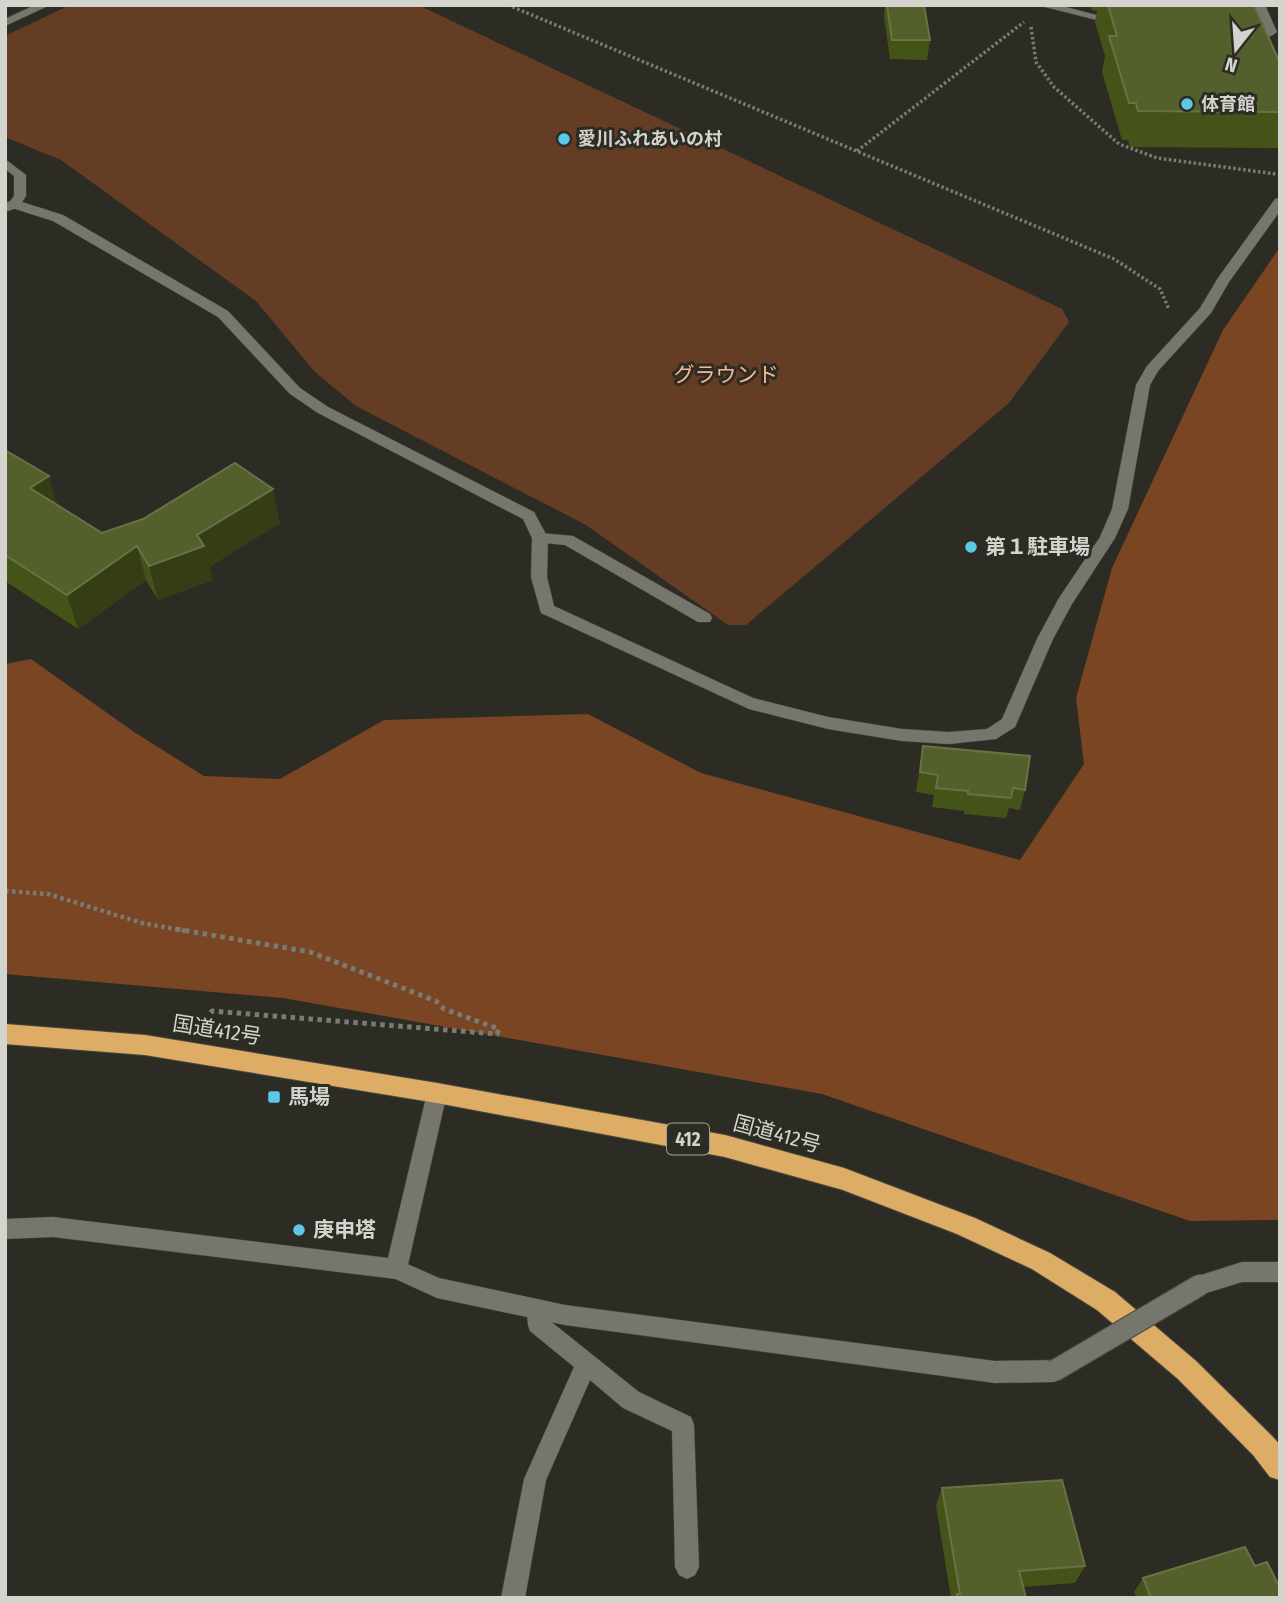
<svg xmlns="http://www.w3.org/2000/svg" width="1285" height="1603" font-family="'Fira Sans Condensed','Noto Sans JP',sans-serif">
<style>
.green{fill:#653d24}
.forest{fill:#7a4523}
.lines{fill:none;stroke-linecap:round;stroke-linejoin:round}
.lane-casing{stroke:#4a4943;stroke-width:1}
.street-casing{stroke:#4a4943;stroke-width:1}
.secondary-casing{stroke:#4a4943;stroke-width:1}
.highway-casing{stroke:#4a4943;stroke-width:2}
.path-far2{stroke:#7b7a73;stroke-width:3.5;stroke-dasharray:2.5 2.5;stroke-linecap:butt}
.path-far1{stroke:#7b7a73;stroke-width:4.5;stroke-dasharray:3.5 3.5;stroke-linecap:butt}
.path{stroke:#7b7a73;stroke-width:5;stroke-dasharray:4.5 4.5;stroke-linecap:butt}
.lane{fill:#77766d;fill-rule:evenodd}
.street{fill:#77766d;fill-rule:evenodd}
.secondary{fill:#77766d;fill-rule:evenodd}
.highway{fill:#ddad65;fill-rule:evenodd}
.street-bridge-casing{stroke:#4a4943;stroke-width:23;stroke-linecap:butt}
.street-bridge{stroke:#77766d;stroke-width:21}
.wall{fill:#445318}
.shaded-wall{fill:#343d14}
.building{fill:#53602b;stroke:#687245;stroke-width:2}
.poi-dot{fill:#5bc8e6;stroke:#2d2c24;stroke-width:2.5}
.labels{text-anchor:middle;stroke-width:6;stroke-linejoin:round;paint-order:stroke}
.far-poi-label{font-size:18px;font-weight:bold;fill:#d4d3ce;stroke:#2d2c24;text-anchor:start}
.shield{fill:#2d2c24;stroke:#a2a19b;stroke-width:2}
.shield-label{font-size:19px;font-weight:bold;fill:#d4d3ce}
.park-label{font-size:21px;fill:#f9b78f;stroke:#2d2c24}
.poi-label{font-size:21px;font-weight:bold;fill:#d4d3ce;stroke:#2d2c24;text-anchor:start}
.street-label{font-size:21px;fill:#d4d3ce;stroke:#2d2c24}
</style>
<rect width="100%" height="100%" fill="#2d2c24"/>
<path class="green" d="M70,5H418L1062,309L1069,322L1009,403L746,625H728L586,525L356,406L315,372L256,301L61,160L5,137V36Z"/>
<path class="forest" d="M1280,247V1220L1190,1221L822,1094L283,998L5,974V664L31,659L134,732L204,776L280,779L384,720L588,714L701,773L1020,860L1084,764L1076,698L1112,568L1223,330Z"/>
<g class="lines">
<defs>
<g id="lane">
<path d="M1037,5H1058L1123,22L1117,25Z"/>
<path d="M1254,5H1265L1277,32C1267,41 1253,39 1241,36V32L1265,31Z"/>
<path d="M540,533L573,536L710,614L712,618L710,622H698L565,545L535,542L532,538Z"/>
<path d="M539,1300L547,1303L549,1320L639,1392L691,1417L694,1425L699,1567L695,1575L687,1579L679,1575L675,1567L672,1431L623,1408L590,1380L546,1480L525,1598H501L524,1479L574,1367L530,1331C526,1321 527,1313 531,1303Z"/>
</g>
<g id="street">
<path d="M35,5H50L5,26V19Z"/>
<path d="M5,159L26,175V196L22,202L63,215L228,311L300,388L328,407L534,512L548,538L547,577L554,606L753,698L828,717L902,729L949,732L987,729L1002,719L1037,639L1059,598L1100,537L1112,509L1136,385L1147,366L1200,308L1218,278L1275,199L1280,198V211L1229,282L1211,313L1158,371L1150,385L1128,509L1115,538L1072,604L1053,639L1015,727L996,739L949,744L902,741L828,729L749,709L541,613L531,577L532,538L523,519L318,413L290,394L218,317L53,221L9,207L8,204L14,196V176L5,169Z"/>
<path d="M396,1259L439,1278L565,1305L995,1361L1054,1360L1062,1364L1065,1371L1062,1378L1054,1382L995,1383L565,1325L437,1298L389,1276L385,1269L389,1262Z"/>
<path d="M1242,1262H1280V1282H1242L1200,1295L1192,1292L1189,1285L1192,1278Z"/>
</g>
<g id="secondary">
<path d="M14,200L19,201V207L5,212V203Z"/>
<path d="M437,1084L444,1087L447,1093L407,1269L403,1276L396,1279L53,1237L5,1239V1219L53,1217L388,1258L427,1093L430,1087Z"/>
</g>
<path id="highway" d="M5,1024L145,1035L437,1083L725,1135L844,1168L975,1218L1050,1253L1115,1292L1196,1361L1273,1437L1280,1445V1480L1270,1477L1253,1455L1178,1379L1097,1310L1032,1269L957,1234L843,1190L725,1157L437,1103L145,1055L5,1044Z"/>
</defs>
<use href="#lane" class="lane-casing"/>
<use href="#street" class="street-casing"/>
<use href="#secondary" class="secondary-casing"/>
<use href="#highway" class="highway-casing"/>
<g class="path-far2">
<path d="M508,5L1114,259L1160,289L1169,309"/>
<path d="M1031,27L1036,62L1054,87L1119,144L1157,158L1276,174"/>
<path d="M857,151L1024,22"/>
</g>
<path class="path-far1" d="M5,891L48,894L142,923L186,931"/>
<path class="path" d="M176,929L310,952L436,1001L444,1009L499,1029L497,1034L212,1011L204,1022"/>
<use href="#lane" class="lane"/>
<use href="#street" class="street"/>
<use href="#secondary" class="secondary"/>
<use href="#highway" class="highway"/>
<defs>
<path id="street-bridge" d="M1054,1371L1200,1285"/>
</defs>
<use href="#street-bridge" class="street-bridge-casing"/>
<use href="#street-bridge" class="street-bridge"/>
</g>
<g class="wall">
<path d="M885,5H924L930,40L927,60L890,59L884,17Z"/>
<path d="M1074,5H1254L1280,63V148L1130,147L1128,140H1122L1102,72L1105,56L1095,22L1097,11L1092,10L1090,6Z"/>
<path d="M5,450L58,506L102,533L280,523L209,567L213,580L158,600L146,580L78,629L5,581Z"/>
<path d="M923,746L1025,790L1020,810L1009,808L1006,818L964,814V811L932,807L934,795L916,792Z"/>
<path d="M942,1488L1085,1566L1075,1583L1023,1587L1026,1598H951L936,1506Z"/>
<path d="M1255,1566L1280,1598H1137L1134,1592L1143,1578Z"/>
</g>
<g class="shaded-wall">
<path d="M49,476L59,510L30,488Z"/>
<path d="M273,489L280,523L209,567L213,580L158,600L149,566Z"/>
<path d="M137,546L146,580L78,629L67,595Z"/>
</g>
<g class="building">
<path d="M887,5H924L930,40H892Z"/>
<path d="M1108,5H1254L1280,63V112L1138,111L1136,103H1129L1109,36H1117Z"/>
<path d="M5,450L49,476L30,488L102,533L143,519L235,463L273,489L197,535L204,546L149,566L137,546L67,595L5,555Z"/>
<path d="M923,746L1030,756L1025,790L1013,788L1011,798L968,794V791L936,788L938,775L920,772Z"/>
<path d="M1062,1480L1085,1566L1019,1571L1026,1598H957V1594H960L942,1488Z"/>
<path d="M1245,1547L1255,1566L1267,1562L1280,1588V1598H1151L1143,1578Z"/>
</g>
<g class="poi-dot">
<circle cx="1187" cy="104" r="7"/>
<circle cx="564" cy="139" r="7"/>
<circle cx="971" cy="547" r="7"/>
<rect x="267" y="1090" width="14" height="14" rx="3.5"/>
<circle cx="299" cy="1230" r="7"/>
</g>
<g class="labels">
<g class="far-poi-label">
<text x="1201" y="110">体育館</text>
<text x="578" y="145">愛川ふれあいの村</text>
</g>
<rect class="shield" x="667" y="1123.5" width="42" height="31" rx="5"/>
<g class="shield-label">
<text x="688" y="1146">412</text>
</g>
<g class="park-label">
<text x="726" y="382">グラウンド</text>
</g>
<g class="poi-label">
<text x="985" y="554">第１駐車場</text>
<text x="288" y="1104">馬場</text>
<text x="313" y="1237">庚申塔</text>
</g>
<g class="street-label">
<text transform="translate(217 1030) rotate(9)" y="7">国道412号</text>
<text transform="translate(777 1134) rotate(15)" y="7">国道412号</text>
</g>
</g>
<rect width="1285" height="1603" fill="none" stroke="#d4d3ce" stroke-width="14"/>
<g transform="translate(1236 49) rotate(197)" stroke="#2d2c24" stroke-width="5" paint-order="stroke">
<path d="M0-5L12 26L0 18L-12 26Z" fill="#d4d3ce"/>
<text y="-10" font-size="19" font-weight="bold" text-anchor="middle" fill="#d4d3ce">N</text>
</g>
</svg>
